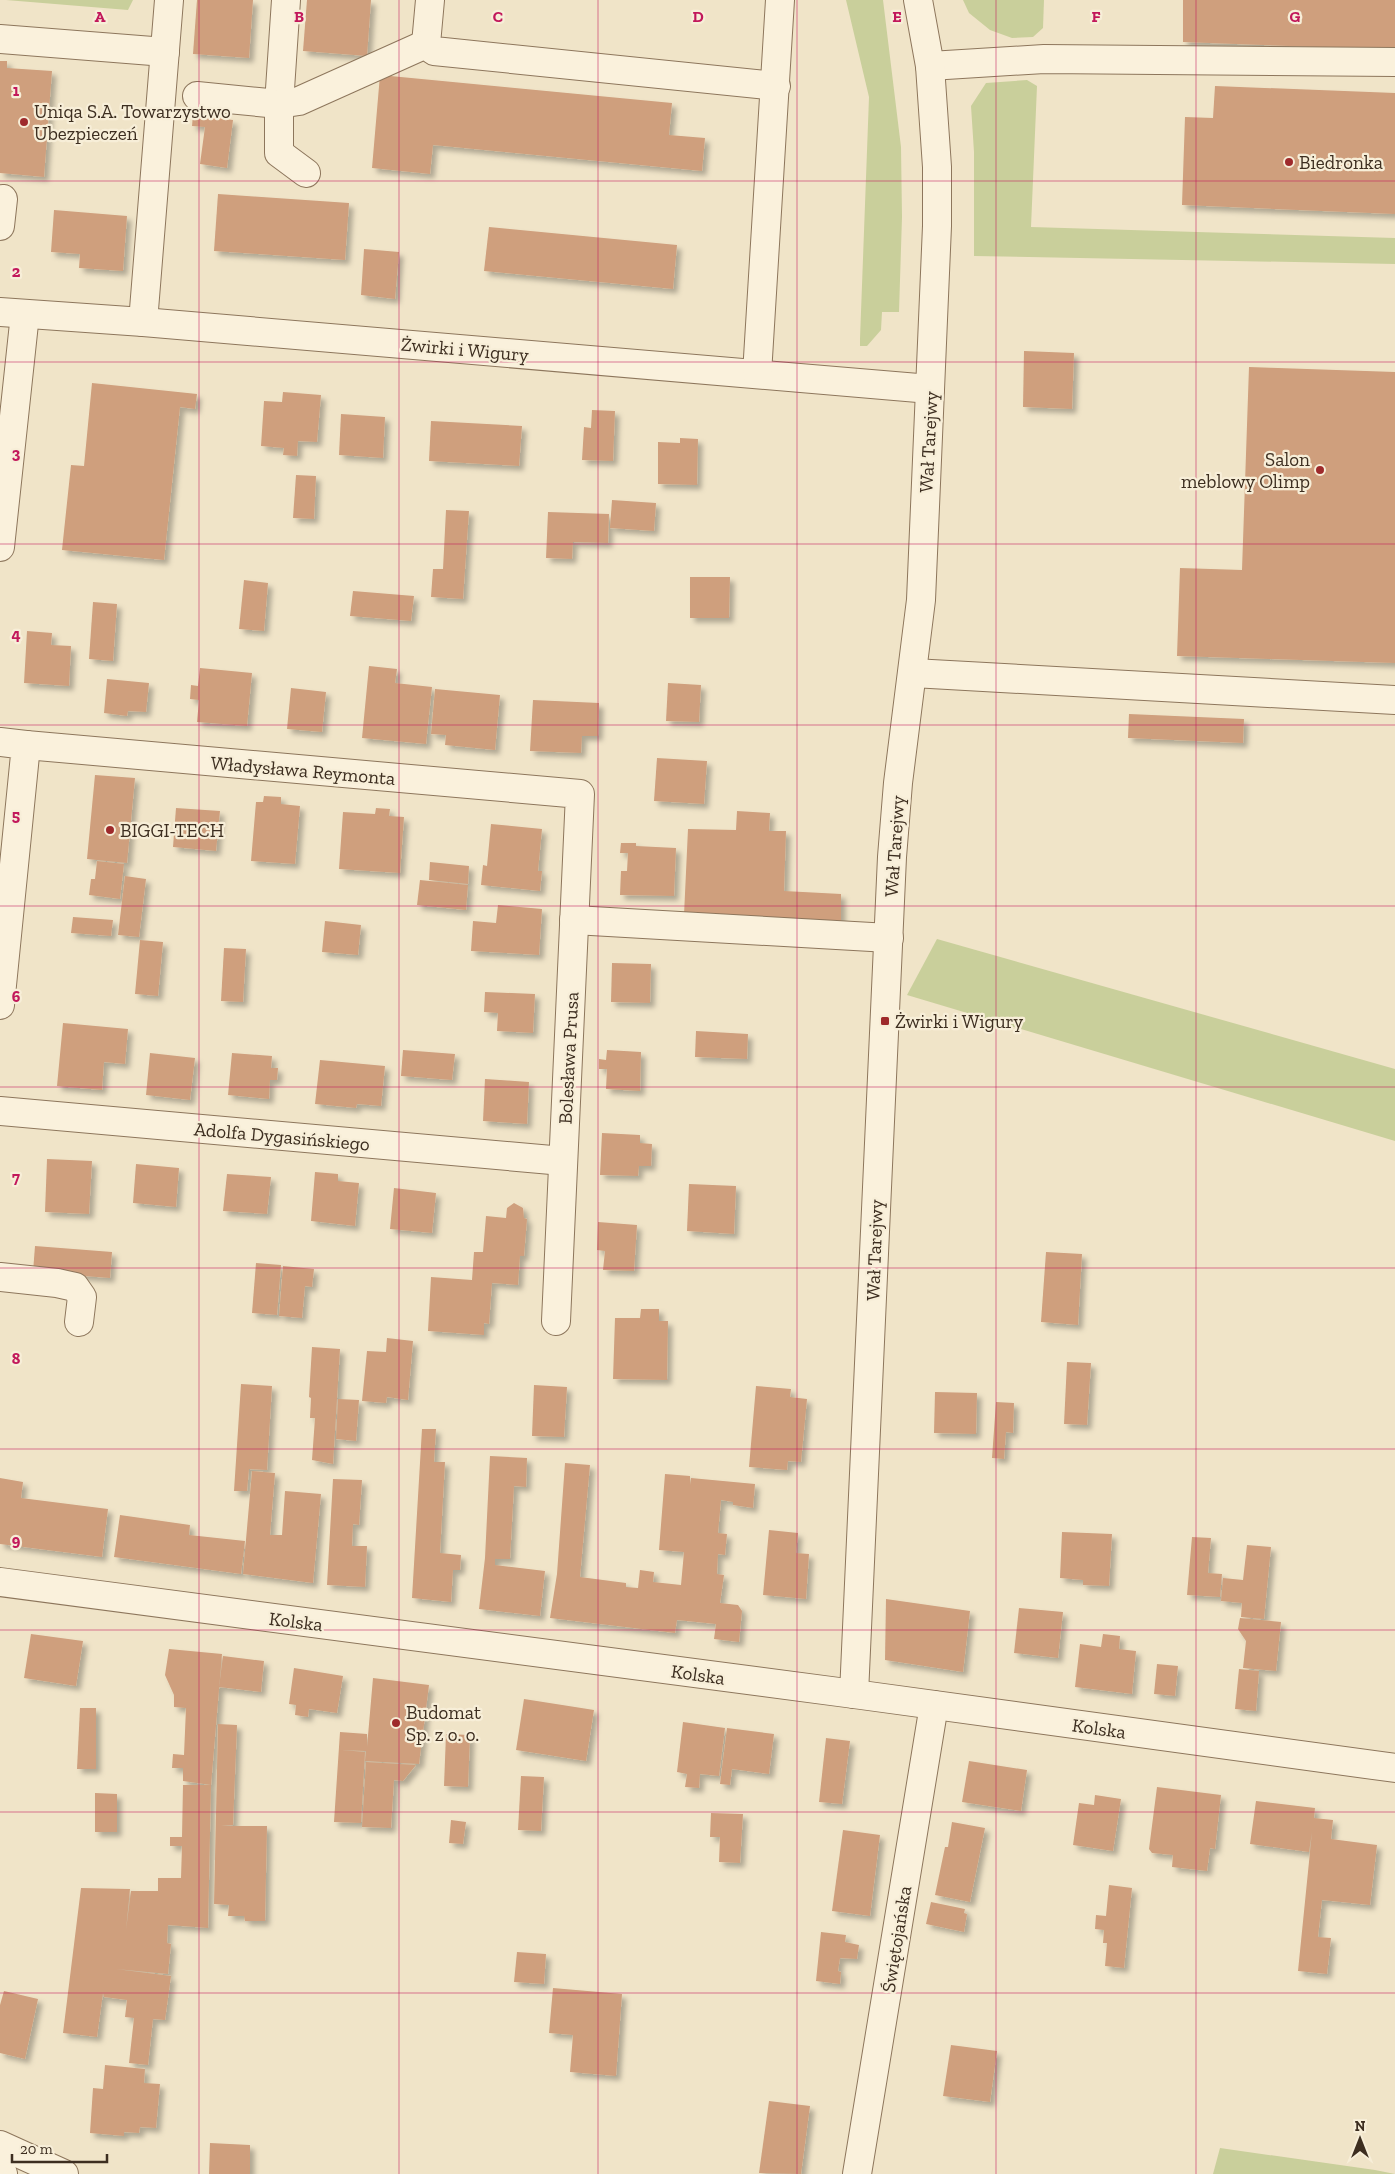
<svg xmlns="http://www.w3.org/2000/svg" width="1395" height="2174" font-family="'Zilla Slab',serif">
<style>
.green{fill:#c9cf9b}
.building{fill:#cf9f7d;filter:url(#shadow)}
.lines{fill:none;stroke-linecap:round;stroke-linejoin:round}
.minor-casing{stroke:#8d765c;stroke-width:30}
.minor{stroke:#faf1dc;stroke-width:28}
.grid{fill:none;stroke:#c2185b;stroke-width:1;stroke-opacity:0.55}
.poi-dot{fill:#9e2a2b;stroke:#f7eed8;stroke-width:2}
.labels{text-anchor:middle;stroke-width:4.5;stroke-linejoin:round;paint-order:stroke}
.poi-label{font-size:19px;fill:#3d2e20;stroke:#f7eed8;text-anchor:start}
.street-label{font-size:19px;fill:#3d2e20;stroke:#f7eed8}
.grid-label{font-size:16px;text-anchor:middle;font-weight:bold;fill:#c2185b;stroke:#f7eed8;stroke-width:4.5;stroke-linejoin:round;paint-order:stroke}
</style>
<defs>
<filter id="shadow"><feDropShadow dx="4.5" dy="4.5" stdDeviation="2.5" flood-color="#0004"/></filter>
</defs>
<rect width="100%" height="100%" fill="#f0e4c8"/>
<g class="green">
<path d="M6,0H133L128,10Z"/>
<path d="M846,0H883L901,147L902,217L899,312H882L881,330L867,346H860V339L869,97Z"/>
<path d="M963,0H1044L1043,28L1033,37L1012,38L990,30L969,13Z"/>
<path d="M1027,80L1037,86L1031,227L1395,238V264L974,256V152L971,106L986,83Z"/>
<path d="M937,939L1395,1069V1141L907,995Z"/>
<path d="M1220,2148L1375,2170L1395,2174H1213Z"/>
</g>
<g class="building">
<path d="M197,0H253L249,58L193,54Z"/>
<path d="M307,0H371L367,56L303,51Z"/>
<path d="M1183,0H1395V50L1183,42Z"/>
<path d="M0,61H7V68L52,71L44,177L0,173Z"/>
<path d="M380,75L672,103L669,135L705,138L702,171L433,145L430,174L372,168Z"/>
<path d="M1215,86L1395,93V214L1182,205L1185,117L1213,118Z"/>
<path d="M193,115L233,120L227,168L200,164L205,127L192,126Z"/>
<path d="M218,194L349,203L345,260L214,251Z"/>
<path d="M54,210L127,216L123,271L79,268L80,254L51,252Z"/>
<path d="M489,227L677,245L673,289L484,271Z"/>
<path d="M364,249L399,252L395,299L361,295Z"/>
<path d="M1024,351L1074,353L1072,409L1023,407Z"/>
<path d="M1249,367L1395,372V663L1177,656L1180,568L1242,570Z"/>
<path d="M92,383L197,394L195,409L180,407L164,560L62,550L71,465L84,466Z"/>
<path d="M283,392L321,395L317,442L298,441L297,456L283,455L284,448L261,446L264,401L282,402Z"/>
<path d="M592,410L615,411L613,461L582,460L584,427L591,428Z"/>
<path d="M341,414L385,417L383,458L339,455Z"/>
<path d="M431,421L522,426L519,466L429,461Z"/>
<path d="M680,438L698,439L697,485L658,484V442L680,443Z"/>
<path d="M296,475L316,476L314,519L293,518Z"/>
<path d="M612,500L656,503L654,531L610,528Z"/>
<path d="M446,510L469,511L463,599L431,597L433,569H443Z"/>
<path d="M548,512L609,514L608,543L573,542L572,559L546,558Z"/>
<path d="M690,577H730L729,618H690Z"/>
<path d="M244,580L268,583L264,631L239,629Z"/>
<path d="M353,591L414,596L411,621L350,616Z"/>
<path d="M93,602L117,604L113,661L89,659Z"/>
<path d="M27,631L52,633L51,645L71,646L69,686L24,683Z"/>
<path d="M369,666L397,669L395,683L432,687L426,744L362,738Z"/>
<path d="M200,668L252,673L247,726L197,722L199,700L190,699L191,685L198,686Z"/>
<path d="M107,679L149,683L146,712L128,711L127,716L104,713Z"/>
<path d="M668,683L701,685L699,722L666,721Z"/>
<path d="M291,688L326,692L322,732L287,729Z"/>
<path d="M435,689L500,695L495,750L445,745L446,735L431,734Z"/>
<path d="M533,700L599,703L598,736H582L581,753L530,751Z"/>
<path d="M1129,714L1244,719L1243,743L1128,738Z"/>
<path d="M657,758L707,761L704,804L654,801Z"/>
<path d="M95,775L135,778L127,863L87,859Z"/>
<path d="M264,796L281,797V804L300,806L295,864L251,861L256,802H263Z"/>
<path d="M176,808L220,811L216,851L173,847Z"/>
<path d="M376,808L390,809L389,816L404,817L400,873L339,869L343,812L375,814Z"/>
<path d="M737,811L770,813L769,831H786L784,891L841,894V921L684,915L688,829L736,830Z"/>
<path d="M491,824L542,829L538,871H542L540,891L481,885L483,865L487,866Z"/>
<path d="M621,843H636V846L676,848L674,896L620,895L621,871H627L628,853H620Z"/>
<path d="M97,861L124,864L120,899L89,895L91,879H95Z"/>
<path d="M430,862L469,866L468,884L429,880Z"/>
<path d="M125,876L146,879L139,937L118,935Z"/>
<path d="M420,880L468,885L466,910L417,905Z"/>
<path d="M498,905L542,909L539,955L471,951L473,921L496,923Z"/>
<path d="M73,917L113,920L111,936L71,933Z"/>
<path d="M325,921L361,925L358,955L322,952Z"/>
<path d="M140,940L163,942L158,996L135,994Z"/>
<path d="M224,948L246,949L243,1002L221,1001Z"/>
<path d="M612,963L651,964L650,1003L611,1002Z"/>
<path d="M485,992L535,994L533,1033L497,1031L498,1013L484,1012Z"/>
<path d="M63,1023L128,1029L125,1064L104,1062L102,1090L57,1086Z"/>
<path d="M696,1031L748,1034L747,1059L695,1057Z"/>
<path d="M403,1050L455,1054L452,1080L401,1076Z"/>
<path d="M607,1050L641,1052L640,1091L606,1089L607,1069H599V1059L606,1060Z"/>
<path d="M150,1053L195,1058L190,1100L146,1095Z"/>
<path d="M232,1053L272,1056L271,1068H278L277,1080H270L269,1099L228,1095Z"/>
<path d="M320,1060L385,1066L381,1106L357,1104L356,1108L315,1104Z"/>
<path d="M485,1079L529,1082L527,1124L483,1121Z"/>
<path d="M602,1133L640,1135V1143L652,1144L651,1166H639L638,1176L600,1175Z"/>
<path d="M47,1159L92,1161L89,1214L45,1212Z"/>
<path d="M136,1164L179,1168L176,1207L133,1203Z"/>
<path d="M315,1172L338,1174V1181L359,1183L355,1226L311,1221Z"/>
<path d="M227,1174L271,1177L267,1214L223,1211Z"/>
<path d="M689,1184L736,1186L734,1234L687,1231Z"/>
<path d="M394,1188L436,1193L432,1233L390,1229Z"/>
<path d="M514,1203L523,1208L524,1218L527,1219L524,1256H520L518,1285L492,1283L489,1324L484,1323V1335L428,1331L431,1277L472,1280L474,1252H483L486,1216L506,1218L507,1208Z"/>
<path d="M598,1222L637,1225L634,1271L603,1270L605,1251L597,1250Z"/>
<path d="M35,1246L112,1252L110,1278L33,1272Z"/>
<path d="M1046,1252L1082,1254L1078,1325L1041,1322Z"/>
<path d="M256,1263L281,1265L277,1315L252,1313Z"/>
<path d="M283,1266L314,1269L312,1287L305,1286L302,1318L279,1316Z"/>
<path d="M641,1309H659V1321H668L667,1380L613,1379L615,1318H640Z"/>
<path d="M387,1338L413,1341L408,1400L387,1397L386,1403L362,1401L367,1351L386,1352Z"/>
<path d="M312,1347L340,1349L333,1464L312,1460L315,1418H310L311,1398L309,1397Z"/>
<path d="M1067,1362L1091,1363L1087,1425L1064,1424Z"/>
<path d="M241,1384L272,1386L267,1470L249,1469L247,1491H234Z"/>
<path d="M534,1385L567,1387L564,1437L532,1436Z"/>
<path d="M756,1386L791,1389L790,1397L807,1399L801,1462L788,1461L787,1470L749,1467Z"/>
<path d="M935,1392L977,1393L976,1434L934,1433Z"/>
<path d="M338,1399L359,1400L356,1441L336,1439Z"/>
<path d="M996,1402L1014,1403L1013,1433L1006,1432L1004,1459L992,1458Z"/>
<path d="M422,1429H436L434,1462H445L440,1553L461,1555L460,1570H453L451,1602L412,1598Z"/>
<path d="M490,1456L527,1458L526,1487L514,1486L510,1559H495V1565L545,1571L540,1616L479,1609L485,1558Z"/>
<path d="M565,1463L590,1465L580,1577L626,1583V1587L638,1588L640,1570L654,1572L653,1582L681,1585L684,1552L659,1550L665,1474L690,1476V1485L691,1478L755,1484L753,1508L733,1505V1502L721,1500L718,1533L727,1534L725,1555L718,1554L717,1574L724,1575L720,1603L738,1605L742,1611L739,1642L714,1639L716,1624L677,1620L675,1633L550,1618L557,1574Z"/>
<path d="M252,1471L275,1473L270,1535H282L285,1491L321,1494L313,1583L243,1574Z"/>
<path d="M0,1478L23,1482L21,1498L108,1509L102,1557L0,1544Z"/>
<path d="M333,1479L362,1480L359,1525L353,1524L352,1546H367L365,1587L327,1585Z"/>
<path d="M120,1515L190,1525L189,1535L245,1541L241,1574L114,1557Z"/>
<path d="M769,1530L798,1533L796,1553L809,1554L806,1599L763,1595Z"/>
<path d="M1062,1532L1112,1534L1109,1586L1083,1585V1580L1060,1578Z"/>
<path d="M1192,1537L1211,1538L1208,1573L1222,1574L1220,1597L1187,1595Z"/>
<path d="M1247,1545L1271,1547L1264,1619L1241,1617L1242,1603L1221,1601L1223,1578L1243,1580Z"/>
<path d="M886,1599L970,1611L963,1672L885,1660Z"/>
<path d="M1019,1608L1063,1612L1058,1658L1014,1653Z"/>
<path d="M1240,1618L1281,1622L1276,1671L1243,1668L1246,1641L1238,1629Z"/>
<path d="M31,1634L83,1641L76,1686L24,1678Z"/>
<path d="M1103,1634L1120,1636L1119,1649L1136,1651L1132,1694L1075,1687L1080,1644L1101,1647Z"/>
<path d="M169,1649L222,1654L211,1785L208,1928L168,1925L167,1943L171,1944L168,1974L116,1969L171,1976L165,2020L153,2019L148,2065L129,2063L134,2018L125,2017L127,2000L104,1997L103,1993L97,2037L63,2033L81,1888L130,1889L126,1930L131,1891H158V1878H181L182,1846H170V1837H182L183,1785H211L183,1781V1768H172L173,1754L184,1755L186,1708L174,1707V1695L165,1675Z"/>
<path d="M223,1656L264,1661L261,1692L219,1687Z"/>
<path d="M1157,1664L1178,1666L1175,1696L1154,1694Z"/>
<path d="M294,1668L343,1676L337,1713L309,1709L308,1717L295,1715L296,1705L289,1704Z"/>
<path d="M1239,1669L1259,1671L1256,1711L1235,1709Z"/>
<path d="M373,1678L429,1685L419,1764L365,1761L366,1751L342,1750L365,1752L361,1823L334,1822L340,1732L367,1734V1747Z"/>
<path d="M524,1699L594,1710L586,1761L516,1750Z"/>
<path d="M80,1708H96V1769H77Z"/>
<path d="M683,1722L725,1728L719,1776L700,1774L699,1788L685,1787L687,1774L677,1772Z"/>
<path d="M218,1724L237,1725L233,1825L221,1826H267L265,1921H245L244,1916H228L229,1905L214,1904Z"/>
<path d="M727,1728L774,1734L769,1774L732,1769L730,1785L720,1784Z"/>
<path d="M446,1734L470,1735L468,1787L444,1786Z"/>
<path d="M826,1738L850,1741L842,1804L819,1802Z"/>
<path d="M969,1761L1027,1770L1021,1811L962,1802Z"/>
<path d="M366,1762L416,1765L403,1781L394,1780L391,1828L362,1827Z"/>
<path d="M521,1776L544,1777L541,1831L518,1830Z"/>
<path d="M1157,1787L1221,1795L1215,1849L1210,1848L1207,1871L1172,1867L1173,1855L1152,1853L1149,1849Z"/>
<path d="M95,1793L117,1794V1832H95Z"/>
<path d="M1095,1795L1121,1799L1113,1851L1073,1845L1079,1803L1094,1805Z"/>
<path d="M1256,1801L1315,1808L1314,1818L1333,1820L1331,1839L1377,1845L1370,1905L1322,1900L1318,1937L1331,1938L1327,1974L1298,1971L1312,1832L1309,1852L1250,1844Z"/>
<path d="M711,1813L743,1814L740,1863L719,1862L720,1837H710Z"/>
<path d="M451,1820L466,1822L463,1844L449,1843Z"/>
<path d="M952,1822L985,1828L970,1902L935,1895L945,1847H948Z"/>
<path d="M843,1830L880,1835L870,1916L832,1911Z"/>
<path d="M1109,1885L1132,1888L1124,1968L1105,1966L1107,1943H1103L1104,1930L1095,1929L1096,1915L1106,1916Z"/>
<path d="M931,1902L965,1909L964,1913L967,1914L964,1932L926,1924Z"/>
<path d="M821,1932L846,1935L845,1942L859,1945L857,1959L840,1958L838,1971L841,1972L840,1984L816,1981Z"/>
<path d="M517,1952L546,1954L544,1984L514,1982Z"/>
<path d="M553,1988L622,1994L616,2076L570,2072L573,2035L549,2033Z"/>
<path d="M4,1991L38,1999L25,2059L0,2053V2005Z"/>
<path d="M951,2045L997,2051L990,2102L943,2096Z"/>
<path d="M105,2065L145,2069L144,2083L160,2084L156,2128L140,2127L139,2133L124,2132V2136L90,2133L93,2088L103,2089Z"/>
<path d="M769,2101L810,2106L801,2174L759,2173Z"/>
<path d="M210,2143L250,2145V2174H209Z"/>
</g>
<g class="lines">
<defs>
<g id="minor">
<path d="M430,0L426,44L434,51L776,86"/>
<path d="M0,39L165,52"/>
<path d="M930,66L1044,59L1395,62"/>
<path d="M197,96L279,104L286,0"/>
<path d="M306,173L279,153V104L299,101L426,44"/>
<path d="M0,226L3,199"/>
<path d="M0,312L143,322L930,389"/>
<path d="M143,322L169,0"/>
<path d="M757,374L780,0"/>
<path d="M0,547L25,314"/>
<path d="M913,673L1395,700"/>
<path d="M0,742L26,745L0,1005"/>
<path d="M26,745L580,794L556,1321"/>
<path d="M574,920L889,938"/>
<path d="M0,1111L563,1161"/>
<path d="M0,1277L57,1283L75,1287L82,1297L79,1322"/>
<path d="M0,1582L854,1694L1395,1768"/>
<path d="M854,1694L892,857L898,783L921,600L937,226V167L930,66L918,0"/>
<path d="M0,2145L64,2174"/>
<path d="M0,2165L3,2174"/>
<path d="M857,2174L934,1705"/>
</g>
</defs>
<use href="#minor" class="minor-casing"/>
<use href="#minor" class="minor"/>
</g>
<path class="grid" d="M199,0V2174M399,0V2174M598,0V2174M797,0V2174M996,0V2174M1196,0V2174M0,181H1395M0,362H1395M0,544H1395M0,725H1395M0,906H1395M0,1087H1395M0,1268H1395M0,1449H1395M0,1630H1395M0,1812H1395M0,1993H1395"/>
<g class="poi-dot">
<circle cx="24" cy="122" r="5"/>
<circle cx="1289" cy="162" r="5"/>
<circle cx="1320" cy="470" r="5"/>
<circle cx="110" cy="830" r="5"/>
<rect x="880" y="1016" width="10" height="10" rx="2.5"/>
<circle cx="396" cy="1723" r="5"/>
</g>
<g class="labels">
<g class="poi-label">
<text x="34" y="118">Uniqa S.A. Towarzystwo<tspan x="34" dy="22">Ubezpieczeń</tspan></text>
<text x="1299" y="169">Biedronka</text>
<text x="1310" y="466" text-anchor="end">Salon<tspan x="1310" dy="22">meblowy Olimp</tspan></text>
<text x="120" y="837">BIGGI-TECH</text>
<text x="895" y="1028">Żwirki i Wigury</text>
<text x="406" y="1719">Budomat<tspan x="406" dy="22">Sp. z o. o.</tspan></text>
</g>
<g class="street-label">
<text transform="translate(465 349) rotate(5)" y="7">Żwirki i Wigury</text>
<text transform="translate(928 442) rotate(-87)" y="7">Wał Tarejwy</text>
<text transform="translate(303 770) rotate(5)" y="7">Władysława Reymonta</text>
<text transform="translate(894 846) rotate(-86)" y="7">Wał Tarejwy</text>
<text transform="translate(568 1058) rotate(-87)" y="7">Bolesława Prusa</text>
<text transform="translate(282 1136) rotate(5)" y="7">Adolfa Dygasińskiego</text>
<text transform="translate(874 1250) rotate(-88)" y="7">Wał Tarejwy</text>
<text transform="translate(296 1621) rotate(7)" y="7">Kolska</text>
<text transform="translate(698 1674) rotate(8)" y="7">Kolska</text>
<text transform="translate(1099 1728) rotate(8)" y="7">Kolska</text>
<text transform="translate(896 1939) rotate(-81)" y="7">Świętojańska</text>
</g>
</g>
<g class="grid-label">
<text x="100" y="22">A</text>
<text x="299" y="22">B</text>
<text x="498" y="22">C</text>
<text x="698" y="22">D</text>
<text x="897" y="22">E</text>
<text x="1096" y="22">F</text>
<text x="1295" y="22">G</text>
<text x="16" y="96">1</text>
<text x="16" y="277">2</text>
<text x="16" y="459">3</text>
<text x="16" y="640">4</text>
<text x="16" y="821">5</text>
<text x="16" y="1002">6</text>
<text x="16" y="1183">7</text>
<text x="16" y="1364">8</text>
<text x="16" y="1546">9</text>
</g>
<g transform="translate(1360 2139)" stroke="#f7eed8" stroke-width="4" paint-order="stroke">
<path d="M0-4L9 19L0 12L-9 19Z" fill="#3d2e20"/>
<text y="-8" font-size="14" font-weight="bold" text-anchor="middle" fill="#3d2e20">N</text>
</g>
<path d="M12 2154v8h95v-8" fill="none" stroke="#3d2e20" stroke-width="2.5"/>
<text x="20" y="2154" font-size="15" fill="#3d2e20" stroke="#f7eed8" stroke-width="4" paint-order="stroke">20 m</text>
</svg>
